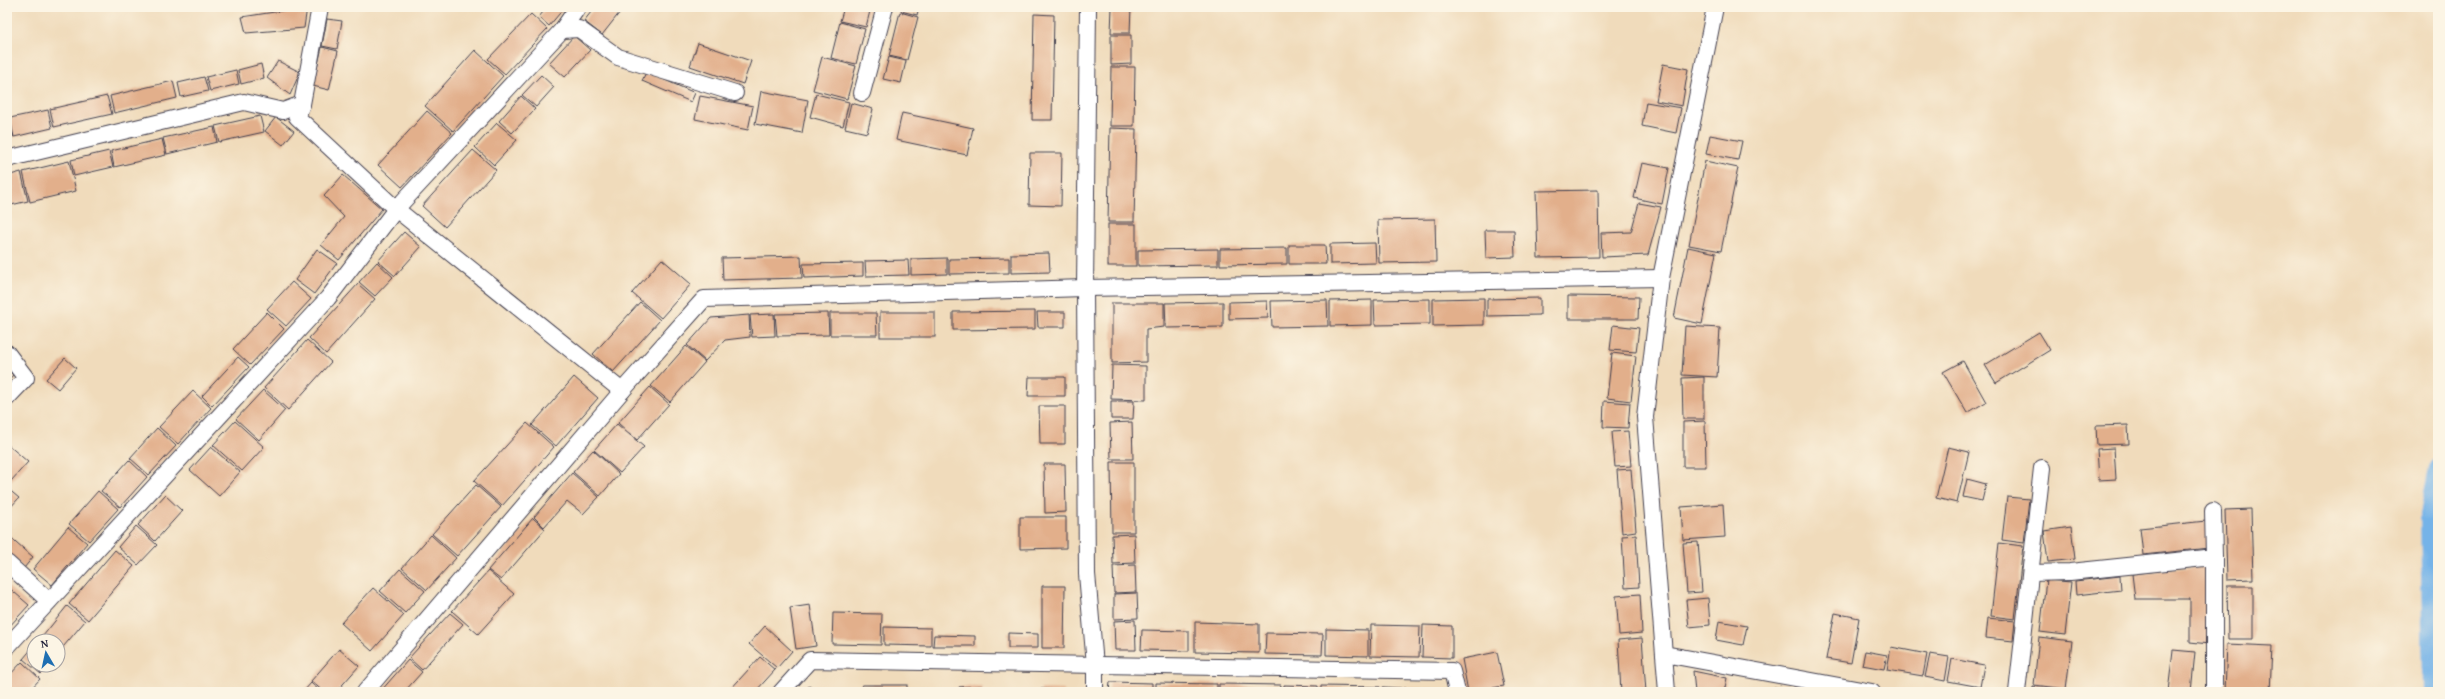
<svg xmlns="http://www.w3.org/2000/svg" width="2445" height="699" font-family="'Gentium Book Plus',serif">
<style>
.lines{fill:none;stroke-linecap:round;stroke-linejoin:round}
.canal{stroke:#75b3e8;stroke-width:18}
.building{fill:#e2af8b}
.street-casing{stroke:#413e4e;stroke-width:18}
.street{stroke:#fff;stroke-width:16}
</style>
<rect width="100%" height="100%" fill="#fcf5e5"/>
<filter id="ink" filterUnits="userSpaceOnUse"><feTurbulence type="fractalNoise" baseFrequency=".025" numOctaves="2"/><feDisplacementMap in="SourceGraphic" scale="8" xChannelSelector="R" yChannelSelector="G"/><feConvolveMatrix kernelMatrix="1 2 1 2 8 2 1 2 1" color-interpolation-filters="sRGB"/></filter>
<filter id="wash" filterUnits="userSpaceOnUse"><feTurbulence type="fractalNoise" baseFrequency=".012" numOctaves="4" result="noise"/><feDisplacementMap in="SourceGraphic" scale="16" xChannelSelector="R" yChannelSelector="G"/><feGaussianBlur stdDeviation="0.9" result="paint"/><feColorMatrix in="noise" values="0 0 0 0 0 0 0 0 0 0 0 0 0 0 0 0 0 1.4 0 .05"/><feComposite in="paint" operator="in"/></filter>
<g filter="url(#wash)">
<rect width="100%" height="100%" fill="#f0dbbb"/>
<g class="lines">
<path class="canal" d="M2432,692L2429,513L2438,468"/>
</g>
<g id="blocks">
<g class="building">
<path d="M307,7L304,28L246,33L242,17Z"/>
<path d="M547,7H565L549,26L539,17Z"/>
<path d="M595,7H624L602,35L584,21Z"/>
<path d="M844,7H871L866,27L840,21Z"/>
<path d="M902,7H919L917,15L901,11Z"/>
<rect x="1068" y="7" width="11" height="2"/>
<path d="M1112,7H1131L1130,33H1111Z"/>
<path d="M900,12L918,17L907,60L889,56Z"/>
<path d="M531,14L547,29L505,74L488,59Z"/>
<path d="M1034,14L1054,15L1052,120H1032Z"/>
<path d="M327,19L342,21L337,49L322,46Z"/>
<path d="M840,22L865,29L856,64L831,58Z"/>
<path d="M1111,35H1131V64L1111,65Z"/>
<path d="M574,36L590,50L565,77L549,63Z"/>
<path d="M698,43L751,61L743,84L690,66Z"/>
<path d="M322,47L338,51L329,90L313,86Z"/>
<path d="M475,50L503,76L453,131L425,106Z"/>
<path d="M822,57L856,66L847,99L813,90Z"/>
<path d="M889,57L906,61L901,83L883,79Z"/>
<path d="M278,61L300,72L290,95L267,78Z"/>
<path d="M261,64L264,78L241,84L238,70Z"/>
<path d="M1663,64L1688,69L1682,106L1656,101Z"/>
<path d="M1111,67H1135L1134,126H1110Z"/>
<path d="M236,70L239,84L210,91L206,77Z"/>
<path d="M646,72L695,93L691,102L642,81Z"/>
<path d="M541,75L554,87L536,107L522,95Z"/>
<path d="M204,77L208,91L181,97L178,83Z"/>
<path d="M173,81L177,98L114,113L110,96Z"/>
<path d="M761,91L808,100L802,133L755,124Z"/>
<path d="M816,94L849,102L843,126L810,117Z"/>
<path d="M107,96L112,114L54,127L50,109Z"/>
<path d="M521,96L535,109L512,133L499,121Z"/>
<path d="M700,96L753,106L748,130L695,119Z"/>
<path d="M1646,102L1681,108L1676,133L1642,126Z"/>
<path d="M851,103L873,109L867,133L845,128Z"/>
<path d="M48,110L52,128L14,137L10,118Z"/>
<path d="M427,111L452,133L402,187L378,165Z"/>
<path d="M902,113L973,128L967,155L896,140Z"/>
<path d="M7,116L13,137L7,138Z"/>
<path d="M260,116L264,132L219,142L215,126Z"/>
<path d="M276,117L294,131L283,145L265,131Z"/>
<path d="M497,123L517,140L494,165L475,147Z"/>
<path d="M214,127L217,142L167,154L163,138Z"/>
<path d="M1110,128L1136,129L1134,222H1108Z"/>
<path d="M1710,135L1742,141L1738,160L1706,154Z"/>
<path d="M162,139L166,155L114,167L111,151Z"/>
<path d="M473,150L496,170L445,227L422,206Z"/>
<path d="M109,151L113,167L74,176L71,160Z"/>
<path d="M1030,153H1062L1061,206L1029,205Z"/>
<path d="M69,161L76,191L30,202L23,172Z"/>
<path d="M1705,161L1738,168L1721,251L1689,245Z"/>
<path d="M1642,163L1669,168L1662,204L1634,198Z"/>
<path d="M21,172L28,201L7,206V176Z"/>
<path d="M343,175L382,209L339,260L321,245L344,217L324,196Z"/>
<path d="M1598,190L1599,257L1538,258L1536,191Z"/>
<path d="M1639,203L1661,207L1648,255L1602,257L1601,233L1631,232Z"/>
<path d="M1435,219L1436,262L1379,263L1378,220Z"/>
<rect x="1108" y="224" width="28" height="42"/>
<path d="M1485,230H1514L1515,257L1486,258Z"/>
<path d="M404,232L421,247L395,276L378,261Z"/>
<path d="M1375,243L1376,263L1330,264V244Z"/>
<path d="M1289,245H1325L1326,264H1289Z"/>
<path d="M1688,247L1716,253L1702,324L1674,318Z"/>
<path d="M1287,248V264L1220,265V249Z"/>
<path d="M317,249L337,263L314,294L295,280Z"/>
<path d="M1218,249V265L1138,266V250Z"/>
<path d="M1049,253L1050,272L1011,273V254Z"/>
<path d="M801,256L802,278L723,280L722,258Z"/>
<path d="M947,258V274L911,275V259Z"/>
<path d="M1009,258V273L949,274V259Z"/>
<path d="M662,259L691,284L661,318L632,293Z"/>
<path d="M908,260L909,275L866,276L865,261Z"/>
<path d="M377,262L393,277L375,296L359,282Z"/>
<path d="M863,263V276L804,278L803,264Z"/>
<path d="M292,282L311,299L286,326L267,309Z"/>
<path d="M358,284L375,299L326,354L309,338Z"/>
<path d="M1568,296L1639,297L1638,319H1568Z"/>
<path d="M1484,298V325L1433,326V299Z"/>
<path d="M1540,298V315L1487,316V299Z"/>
<path d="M1430,299V324L1375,325L1374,300Z"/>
<path d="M1327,300L1328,326L1272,327L1271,301Z"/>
<path d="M1372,300V325L1330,326V301Z"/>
<path d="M1267,301L1268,318L1229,319V302Z"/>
<path d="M640,302L660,320L613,372L593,354Z"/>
<path d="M1223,302V327L1166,328L1165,303Z"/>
<path d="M1112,303H1164V327L1146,329V362L1112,363Z"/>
<path d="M1035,311V329L953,330V312Z"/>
<path d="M267,312L284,329L250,365L233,349Z"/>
<rect x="880" y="312" width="55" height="25"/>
<path d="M1037,312H1065V327H1038Z"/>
<path d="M828,313L829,335L777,336L775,314Z"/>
<path d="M830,313H876L877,335H830Z"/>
<path d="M774,314L775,336L752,337L750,315Z"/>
<path d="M749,315L750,337L725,340L705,361L687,345L711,318Z"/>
<path d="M1613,325L1639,328L1636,352L1610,350Z"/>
<path d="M1685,326L1720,328L1717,377L1682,375Z"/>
<path d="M2039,332L2050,350L1996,383L1985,365Z"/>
<path d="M307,340L331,362L288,410L264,388Z"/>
<path d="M686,346L705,362L670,402L651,386Z"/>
<path d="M1612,353L1636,356L1631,401L1607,398Z"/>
<path d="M238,357L249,367L212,406L202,396Z"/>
<path d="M65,358L76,368L58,389L46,379Z"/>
<path d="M1963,361L1986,402L1967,413L1943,372Z"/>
<path d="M1112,365L1146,366V400L1111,399Z"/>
<path d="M7,369L13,375L7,382Z"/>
<path d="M574,377L598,398L556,446L532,425Z"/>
<path d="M1029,377H1065V396H1028Z"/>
<path d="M1704,377V419H1683L1682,378Z"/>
<path d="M650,387L669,404L637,440L618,423Z"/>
<path d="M263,390L285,410L259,440L236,419Z"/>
<path d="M193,391L211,408L178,444L159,427Z"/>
<path d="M1111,401H1134L1133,419H1111Z"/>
<path d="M1604,401L1630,403L1628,428L1603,427Z"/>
<path d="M1039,406H1065V444H1040Z"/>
<path d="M235,421L264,447L242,471L213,445Z"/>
<path d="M1705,421L1706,467H1683V422Z"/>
<path d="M1132,422L1133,459H1111L1110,423Z"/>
<path d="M527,423L554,447L502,506L474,481Z"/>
<path d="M617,424L644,447L620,473L594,450Z"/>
<path d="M2128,425L2129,444L2097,445L2096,426Z"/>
<path d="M157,428L176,446L149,475L130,458Z"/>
<path d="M1628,431L1631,466L1615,467L1612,432Z"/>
<path d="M7,444L28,462L11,481L7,477Z"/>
<path d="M211,447L240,472L219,496L190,470Z"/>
<path d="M1948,447L1969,452L1957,503L1936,498Z"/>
<path d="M2114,448L2116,479L2099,480L2097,449Z"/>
<path d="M593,450L619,474L600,496L573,472Z"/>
<path d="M129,460L147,477L120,507L101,491Z"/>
<path d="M1111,462H1134V532H1112Z"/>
<path d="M1044,464H1065L1066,512L1045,513Z"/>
<path d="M1631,469L1636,531L1622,533L1617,470Z"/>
<path d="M572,473L599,497L583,514L567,501L544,527L534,517Z"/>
<path d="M1967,479L1986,484L1982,501L1963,497Z"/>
<path d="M476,485L501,507L457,556L432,534Z"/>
<path d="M7,488L19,498L7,511Z"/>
<path d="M98,491L118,509L89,541L69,524Z"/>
<path d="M165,495L182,511L155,541L138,525Z"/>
<path d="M2007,497L2029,499L2024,543L2002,540Z"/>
<path d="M1723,504L1725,537L1683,540L1681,507Z"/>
<path d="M2251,509L2253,579L2227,580L2225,510Z"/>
<path d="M1020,517H1066V548L1020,549Z"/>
<path d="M533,518L545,529L501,580L488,570Z"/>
<path d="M2206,521L2209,548L2143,555L2140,528Z"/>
<path d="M136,526L157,545L138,565L118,547Z"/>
<path d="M68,527L87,543L52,585L33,569Z"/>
<path d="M2071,527L2075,559L2048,562L2044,531Z"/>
<path d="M7,534L33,557L24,568L7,553Z"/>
<path d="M1134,534L1135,563L1113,564L1112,535Z"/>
<path d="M431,535L456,558L427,590L402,568Z"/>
<path d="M1636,535L1639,587L1625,588L1622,536Z"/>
<path d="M1698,542L1702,592L1687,593L1683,543Z"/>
<path d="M1999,543L2023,546L2015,619L1991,616Z"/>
<path d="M115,550L134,566L88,620L69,604Z"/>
<path d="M1135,565L1136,592L1114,593L1113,566Z"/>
<path d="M2211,565L2209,644L2190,642V599H2135L2132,574Z"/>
<path d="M400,569L425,591L405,613L380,591Z"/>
<path d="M488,571L514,594L478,634L452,611Z"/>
<path d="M2120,576L2121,590L2076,595L2075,581Z"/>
<path d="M2046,580L2071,582L2065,635L2040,632Z"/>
<path d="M7,586L29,605L7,629Z"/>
<path d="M1042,586H1065L1064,648H1042Z"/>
<path d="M2227,586H2253V639H2228Z"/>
<path d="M373,588L404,615L372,651L341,623Z"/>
<path d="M1137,593L1138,618L1114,619V594Z"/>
<path d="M1640,594L1642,633L1619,635L1616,596Z"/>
<path d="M1708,598L1710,625L1689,627L1686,600Z"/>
<path d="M810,605L816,646L796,649L790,608Z"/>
<path d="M67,606L85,621L58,653V641H39Z"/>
<path d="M450,613L463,624L422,670L409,658Z"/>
<path d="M833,613L882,614L881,645L832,644Z"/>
<path d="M1835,613L1859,618L1851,663L1826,659Z"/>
<path d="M1988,618L2015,621L2013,641L1986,638Z"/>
<path d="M1135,620L1136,650H1115L1114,621Z"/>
<path d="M1719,621L1747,626L1743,645L1716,640Z"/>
<path d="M1195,622L1259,624V653L1195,652Z"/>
<path d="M1371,625L1420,626L1419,657L1370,656Z"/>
<path d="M1423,625L1452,626V658L1422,657Z"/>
<path d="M765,626L792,651L777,668L749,644Z"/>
<path d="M884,627L931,628V646L884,645Z"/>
<path d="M1326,629L1368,630V656L1326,655Z"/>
<path d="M1142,630L1189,631V651L1141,650Z"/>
<path d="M1008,633L1038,634V648H1008Z"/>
<path d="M1266,633L1323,634L1322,655L1265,654Z"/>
<path d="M934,635L975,636V646H933Z"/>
<path d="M2039,637L2072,641L2066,689L2034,685Z"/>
<path d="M1642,638L1646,692H1621L1618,640Z"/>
<path d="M2227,644L2272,646L2270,692H2225Z"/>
<path d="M34,646V665H48L41,674L23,659Z"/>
<path d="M1891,647L1927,654L1923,676L1887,670Z"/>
<path d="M339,649L359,666L336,692H324L311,681Z"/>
<path d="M2173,650L2195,652L2191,692H2168Z"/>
<path d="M1865,651L1887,655L1884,669L1862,665Z"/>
<path d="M1497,652L1504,686L1468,692L1462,659Z"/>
<path d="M1930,654L1949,657L1945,681L1925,677Z"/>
<path d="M760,657L775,670L755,692H728Z"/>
<path d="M1952,659L1984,665L1980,687L1948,681Z"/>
<path d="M408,660L422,672L404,692H380Z"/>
<path d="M22,662L40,679L28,692H8L7,678Z"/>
<path d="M1693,671L1727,678L1724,692H1695Z"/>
<path d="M1110,682L1152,683V692H1109Z"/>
<path d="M311,683L321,692H303Z"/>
<path d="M1156,683L1217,684V692H1156Z"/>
<path d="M1219,684L1281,685L1280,692H1219Z"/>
<rect x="862" y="685" width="45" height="7"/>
<path d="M1284,685L1318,686V692H1284Z"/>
<path d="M809,686L817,692H804Z"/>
<path d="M982,686V692H959V687Z"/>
<path d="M1321,686L1380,687V692H1321Z"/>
<path d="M1383,687L1401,688V692H1383Z"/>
<path d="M1774,687L1797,691L1796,692H1773Z"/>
<path d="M2033,687L2061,691V692H2033Z"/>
<path d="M1404,688L1442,689V692H1404Z"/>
<path d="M1041,689L1064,690V692H1041Z"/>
</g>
</g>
</g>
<g filter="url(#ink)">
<use href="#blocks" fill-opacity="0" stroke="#413e4e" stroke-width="1"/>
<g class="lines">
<defs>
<g id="street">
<path d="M1088,7L1085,288L1087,574L1095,665V692"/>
<path d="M562,30L579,29L618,57L735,93"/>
<path d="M862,93L885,7"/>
<path d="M302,104L297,117L396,209L622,391"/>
<path d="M7,159L244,102L283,111L302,104L320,7"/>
<path d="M7,353L26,378L7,398"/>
<path d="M2214,557V692"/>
<path d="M7,563L49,601"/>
<path d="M2031,573L2070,572L2214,557L2213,511"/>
<path d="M7,647L328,298L396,209L562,30L578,7"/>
<path d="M1664,654L1872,692"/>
<path d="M365,692L622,391L704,299L1085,288L1661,278"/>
<path d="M781,692L810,660L1452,671L1457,692"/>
<path d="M1667,692L1645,417L1661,278L1715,7"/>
<path d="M2017,692L2042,468"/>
</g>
</defs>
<use href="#street" class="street-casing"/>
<use href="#street" class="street"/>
</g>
</g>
<rect width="2445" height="699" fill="none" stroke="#fcf5e5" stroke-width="24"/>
<g transform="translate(46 653) rotate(351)"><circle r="19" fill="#fcf5e5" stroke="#a5a1a1"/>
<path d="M0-3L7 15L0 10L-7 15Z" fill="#1f6fb2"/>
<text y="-6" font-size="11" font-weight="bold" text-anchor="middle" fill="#22223b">N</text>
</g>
</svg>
